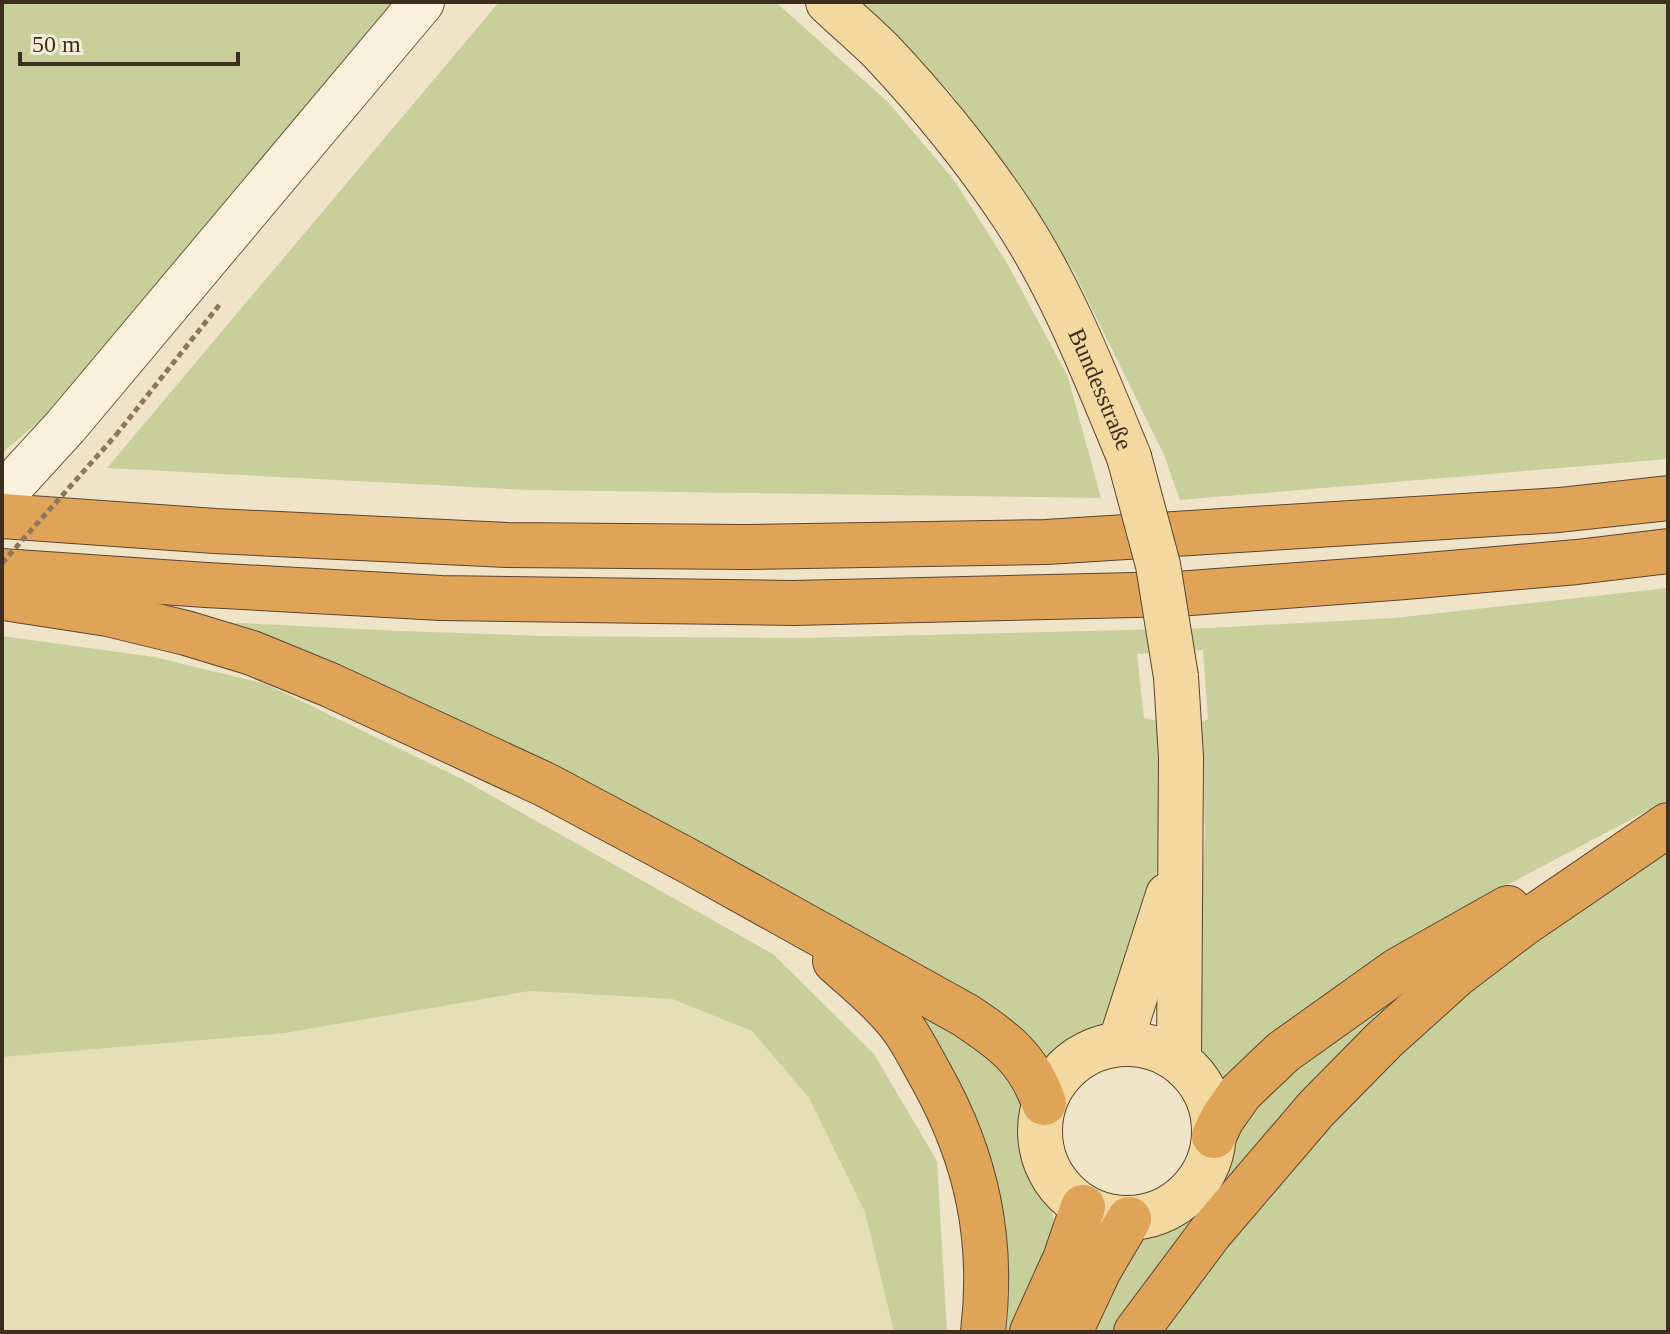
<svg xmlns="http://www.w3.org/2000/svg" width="1670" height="1334" font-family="'Times New Roman',serif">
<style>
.farmland{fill:#e6deb5}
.green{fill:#c9cf9b}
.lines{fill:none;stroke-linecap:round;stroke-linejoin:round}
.secondary-casing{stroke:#6f573f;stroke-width:46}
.primary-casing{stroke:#5b4430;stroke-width:46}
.highway-casing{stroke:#5b4430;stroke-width:46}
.path{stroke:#8d765c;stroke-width:5;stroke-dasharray:6 4;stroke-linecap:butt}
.secondary{stroke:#faf1dc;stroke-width:44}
.primary{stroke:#f3d9a0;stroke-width:44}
.highway{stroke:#e0a458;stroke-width:44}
.primary-bridge-casing{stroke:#5b4430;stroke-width:46;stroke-linecap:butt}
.path-bridge{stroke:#8d765c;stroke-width:5;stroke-dasharray:6 4;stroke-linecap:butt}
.primary-bridge{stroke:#f3d9a0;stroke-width:44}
.labels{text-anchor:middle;stroke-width:6;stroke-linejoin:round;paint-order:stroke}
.street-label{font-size:24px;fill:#3d2e20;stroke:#f7eed8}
</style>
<rect width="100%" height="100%" fill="#f0e4c8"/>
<path class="farmland" d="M530,991L671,999L752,1031L809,1098L865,1212L894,1332H2V1057L285,1033Z"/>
<g class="green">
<path d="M2,2H414L91,377L2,453Z"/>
<path d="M499,2H775L780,6L887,101L954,180L1007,263L1068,377L1101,498L529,490L107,468Z"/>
<path d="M861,2H1668V459L1180,500L1164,455L1074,272L951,93Z"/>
<path d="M1668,588V800L1492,893L1224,1081L1211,1077L1204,1066L1194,1039L1196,963L1205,832L1202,722L1208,719L1203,650L1137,654L1144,718L1161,721L1158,862L1144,967L1105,1028L1082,1038L1047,1062L200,621L401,631L542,636L801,638L1209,628L1394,618Z"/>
<path d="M2,636L154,657L266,684L462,779L773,954L874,1054L937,1161L947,1332H894L865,1212L809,1098L752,1031L672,999L530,991L285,1033L2,1057Z"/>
<path d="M1668,844V1332H1153L1416,1025Z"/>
<path d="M1443,958L1119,1332H1073L1140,1234L1182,1217L1205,1193L1217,1174L1226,1143L1258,1095Z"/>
<path d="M901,995L1000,1055L1024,1104L1022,1142L1034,1179L1051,1207L1055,1228L1018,1332H995Z"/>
</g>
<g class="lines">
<defs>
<path id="secondary" d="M2,496L66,426L422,2"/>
<g id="primary">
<path id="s1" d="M828,2C846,19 865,35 882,52C929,102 974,157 1012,214C1062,289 1095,375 1129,457"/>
<path d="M1176,677L1181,757L1179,1060"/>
<circle cx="1127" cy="1131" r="87"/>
<path d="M1120,1044L1168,895"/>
</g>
<g id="highway">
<path d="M2,516L215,531L507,545L746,547L1046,542L1559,510L1668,498"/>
<path d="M2,571L206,585L441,598L793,603L1177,594L1405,577L1577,562L1668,551"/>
<path d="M4,598L108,614L186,633L252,653L330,685L546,785L692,863L965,1015C1003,1040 1028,1058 1044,1103"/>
<path d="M835,961C859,983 886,1004 905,1031C915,1046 923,1062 932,1078C977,1159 994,1240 983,1332"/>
<path d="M1214,1136L1222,1119L1241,1092L1283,1052L1398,970L1508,908"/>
<path d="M1032,1332L1065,1259L1083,1207"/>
<path d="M1070,1332L1099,1270L1129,1219"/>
<path d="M1136,1332L1210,1233L1316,1109L1384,1040L1456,975L1523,924L1668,825"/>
</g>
</defs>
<use href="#secondary" class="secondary-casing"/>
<use href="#primary" class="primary-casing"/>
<use href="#highway" class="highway-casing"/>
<path class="path" d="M116,435L220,304"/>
<use href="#secondary" class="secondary"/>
<use href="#primary" class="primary"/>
<use href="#highway" class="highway"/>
<defs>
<path id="primary-bridge" d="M1129,457L1158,565L1176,677"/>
</defs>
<use href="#primary-bridge" class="primary-bridge-casing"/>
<path class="path-bridge" d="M2,563L116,435"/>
<use href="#primary-bridge" class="primary-bridge"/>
</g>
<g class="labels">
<g class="street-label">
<text dy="8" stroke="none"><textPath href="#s1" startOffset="478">Bundesstraße</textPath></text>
</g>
</g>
<rect width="1670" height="1334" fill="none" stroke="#3d2e20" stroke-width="8"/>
<path d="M20 52v12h218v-12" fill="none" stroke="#3d2e20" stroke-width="4"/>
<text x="32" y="52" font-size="24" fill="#3d2e20" stroke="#f7eed8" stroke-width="6" paint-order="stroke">50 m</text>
</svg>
